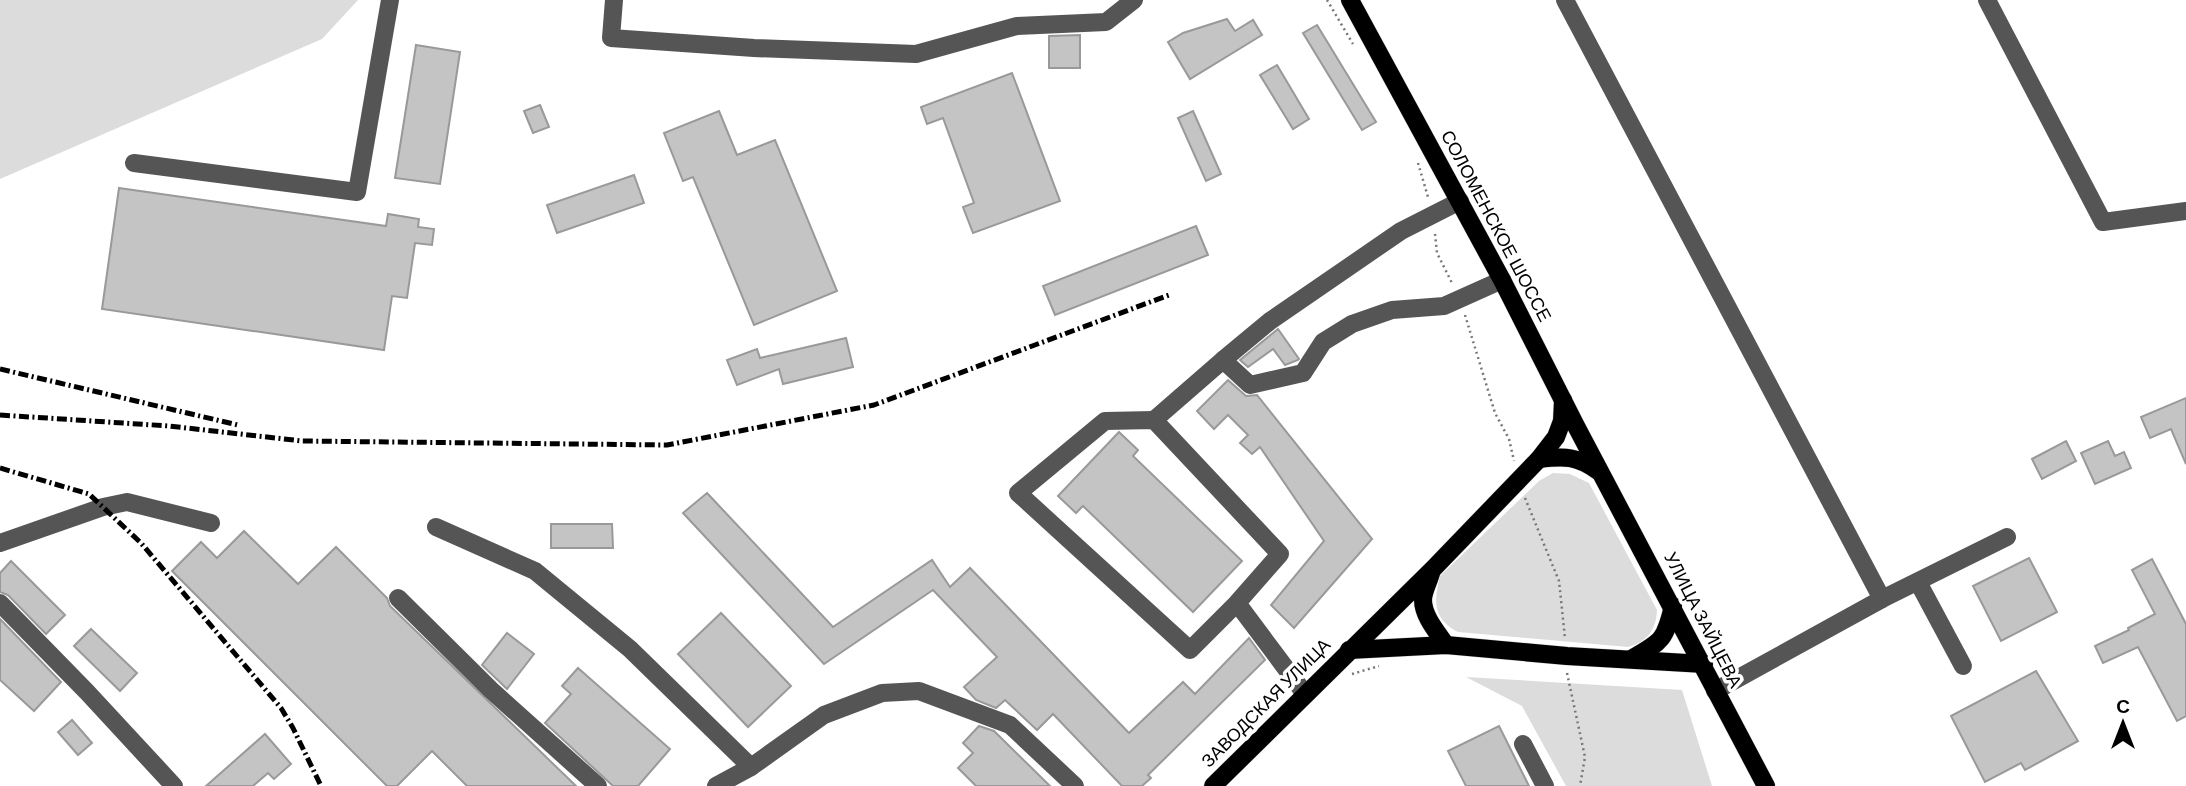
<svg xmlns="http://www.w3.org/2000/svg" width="2186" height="786" font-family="Barlow,sans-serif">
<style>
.green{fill:#dcdcdc}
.building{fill:#c4c4c4;stroke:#999;stroke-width:2}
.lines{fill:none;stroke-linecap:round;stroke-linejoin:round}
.major-casing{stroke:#dbdbdb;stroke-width:19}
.path{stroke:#777;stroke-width:2.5;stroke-dasharray:2 3.5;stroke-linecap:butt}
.minor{stroke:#555;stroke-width:18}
.major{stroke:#000;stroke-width:18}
.rail{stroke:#000;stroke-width:5;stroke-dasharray:10 3.5 2 3.5;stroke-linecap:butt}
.labels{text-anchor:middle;stroke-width:7;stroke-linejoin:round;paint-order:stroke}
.street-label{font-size:18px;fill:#000;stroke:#fff}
</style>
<rect width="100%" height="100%" fill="#fff"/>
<g class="green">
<path d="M0,0H358L322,39L0,179Z"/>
<path d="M1553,473L1570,474L1589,483L1657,610C1656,630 1647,642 1628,647L1458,632C1432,618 1434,601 1440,576L1539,481Z"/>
<path d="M1466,677L1682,690L1712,786H1566L1522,706Z"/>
</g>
<g class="building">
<path d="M1227,19L1235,31L1253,20L1262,35L1190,79L1168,42L1183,33Z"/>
<path d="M1317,25L1376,122L1362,130L1303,33Z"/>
<path d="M1080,35V68H1049V36Z"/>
<path d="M416,45L460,52L440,184L395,178Z"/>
<path d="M1277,65L1309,119L1293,129L1260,75Z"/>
<path d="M1012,73L1060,201L973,233L963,207L974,203L943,118L927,124L921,107Z"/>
<path d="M540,105L549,127L533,133L524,111Z"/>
<path d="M719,111L737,155L775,140L837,291L754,325L693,177L683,181L664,133Z"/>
<path d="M1193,111L1221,174L1206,181L1178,118Z"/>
<path d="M634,175L644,203L557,233L547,205Z"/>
<path d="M119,188L386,226L388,214L419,219L418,227L434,229L432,245L415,243L407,298L392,296L384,350L102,309Z"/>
<path d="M1196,226L1208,255L1055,315L1043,286Z"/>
<path d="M1278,329L1299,359L1298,360L1285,365L1273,349L1248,367L1240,360Z"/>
<path d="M846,338L853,367L783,384L779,369L737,385L727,360L757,349L760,358Z"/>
<path d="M1228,380L1246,396L1257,395L1372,539L1294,628L1271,605L1324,541L1260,447L1252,454L1240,443L1248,435L1228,415L1214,429L1197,411Z"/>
<path d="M2186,398V464L2171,429L2150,438L2141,417Z"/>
<path d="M1119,432L1138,450L1133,456L1242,561L1193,612L1083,506L1076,513L1058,496Z"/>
<path d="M2066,441L2076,461L2042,479L2032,459Z"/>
<path d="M2108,441L2115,456L2124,452L2131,468L2095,484L2081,453Z"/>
<path d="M707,493L833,627L932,560L950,587L970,568L1129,733L1183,682L1195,694L1249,638L1265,660L1148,775L1151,778L1142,786H1122L1053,714L1037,730L1005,700L996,708L976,700L964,687L997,657L933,590L824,664L683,513Z"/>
<path d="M551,524H612L613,548H551Z"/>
<path d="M244,531L298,584L336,547L387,598L390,606L576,786H467L432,751L397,786H387L172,571L201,542L217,558Z"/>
<path d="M2029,558L2057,612L2001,641L1973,586Z"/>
<path d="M2152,559L2186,624V716L2177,721L2138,647L2103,663L2095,646L2129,630L2128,628L2155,614L2132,570Z"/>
<path d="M11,561L65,615L46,634L8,595L0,592V573Z"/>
<path d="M721,613L791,686L748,727L678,654Z"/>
<path d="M0,619L61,682L34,711L0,680Z"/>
<path d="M91,629L137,673L120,691L74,646Z"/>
<path d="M507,633L534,654L507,689L482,665Z"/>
<path d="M578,668L670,749L638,786H613L545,723L571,694L562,686Z"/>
<path d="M2036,671L2078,741L2025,770L2021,763L1985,782L1951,716Z"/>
<path d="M72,720L92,743L78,755L58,732Z"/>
<path d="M979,726L994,731L1050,786H976L958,768L973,753L963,743Z"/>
<path d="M1499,726L1529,786H1466L1448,751Z"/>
<path d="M265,734L291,764L274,779L268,773L253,786H206Z"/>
</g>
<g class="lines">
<defs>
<g id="major">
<path d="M1350,0L1502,280L1576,426L1766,786"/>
<path d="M1539,459C1565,456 1577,456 1598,471"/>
<path d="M1431,573C1429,581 1423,592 1423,600C1423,616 1437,632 1446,645"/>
<path d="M1349,650L1446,645L1567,656L1704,664"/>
<path d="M1631,659C1661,642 1665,641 1673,606"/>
<path d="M1213,786L1432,570L1539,459L1556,437L1562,421L1563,400"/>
</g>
</defs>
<use href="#major" class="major-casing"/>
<g class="path">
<path d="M1327,0L1353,44"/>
<path d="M1418,163L1428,197"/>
<path d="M1435,234L1437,253L1452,283"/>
<path d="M1465,315L1495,413L1509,439L1514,461"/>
<path d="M1525,498L1559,581L1565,638"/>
<path d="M1567,673L1585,757L1580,786"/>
<path d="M1352,674L1379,666"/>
</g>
<g class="minor">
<path d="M614,0L611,38L754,48L916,54L1017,26L1106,22L1134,0"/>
<path d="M1565,0L1882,599"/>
<path d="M1987,0L2103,222L2186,211"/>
<path d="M134,163L357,192L390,0"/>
<path d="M1223,360L1270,321L1401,231L1460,201"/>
<path d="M1154,420L1223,360L1250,385L1303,373L1323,342L1352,324L1392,310L1444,306L1502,280"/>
<path d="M436,527L535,571L630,649L751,767"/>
<path d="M0,543L103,507L127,502L211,523"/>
<path d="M1918,582L1963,666"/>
<path d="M398,598L491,690L598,786"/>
<path d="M0,603L87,692L174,786"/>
<path d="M1237,603L1280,554L1154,420L1105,421L1018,493L1190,650L1237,603L1305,694"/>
<path d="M1715,691L1882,599L2007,537"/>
<path d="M1523,744L1545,786"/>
<path d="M716,786L751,767L824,715L882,693L919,691L1010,725L1075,786"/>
</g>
<use href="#major" class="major"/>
<g class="rail">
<path d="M0,369L238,425"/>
<path d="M0,415L169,426L302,441L667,445L874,405L1169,295"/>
<path d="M0,468L89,494L141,543L281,708L293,728L321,786"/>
</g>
</g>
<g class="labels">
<g class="street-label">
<text transform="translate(1496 226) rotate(62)" y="6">СОЛОМЕНСКОЕ ШОССЕ</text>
<text transform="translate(1703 620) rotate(63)" y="6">УЛИЦА ЗАЙЦЕВА</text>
<text transform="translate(1266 703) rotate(-45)" y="6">ЗАВОДСКАЯ УЛИЦА</text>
</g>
</g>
<g transform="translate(2123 723)" stroke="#ffffff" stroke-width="5" paint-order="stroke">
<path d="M0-5L12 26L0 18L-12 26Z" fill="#000000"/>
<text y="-10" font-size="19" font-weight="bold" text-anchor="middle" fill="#000000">С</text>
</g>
</svg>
